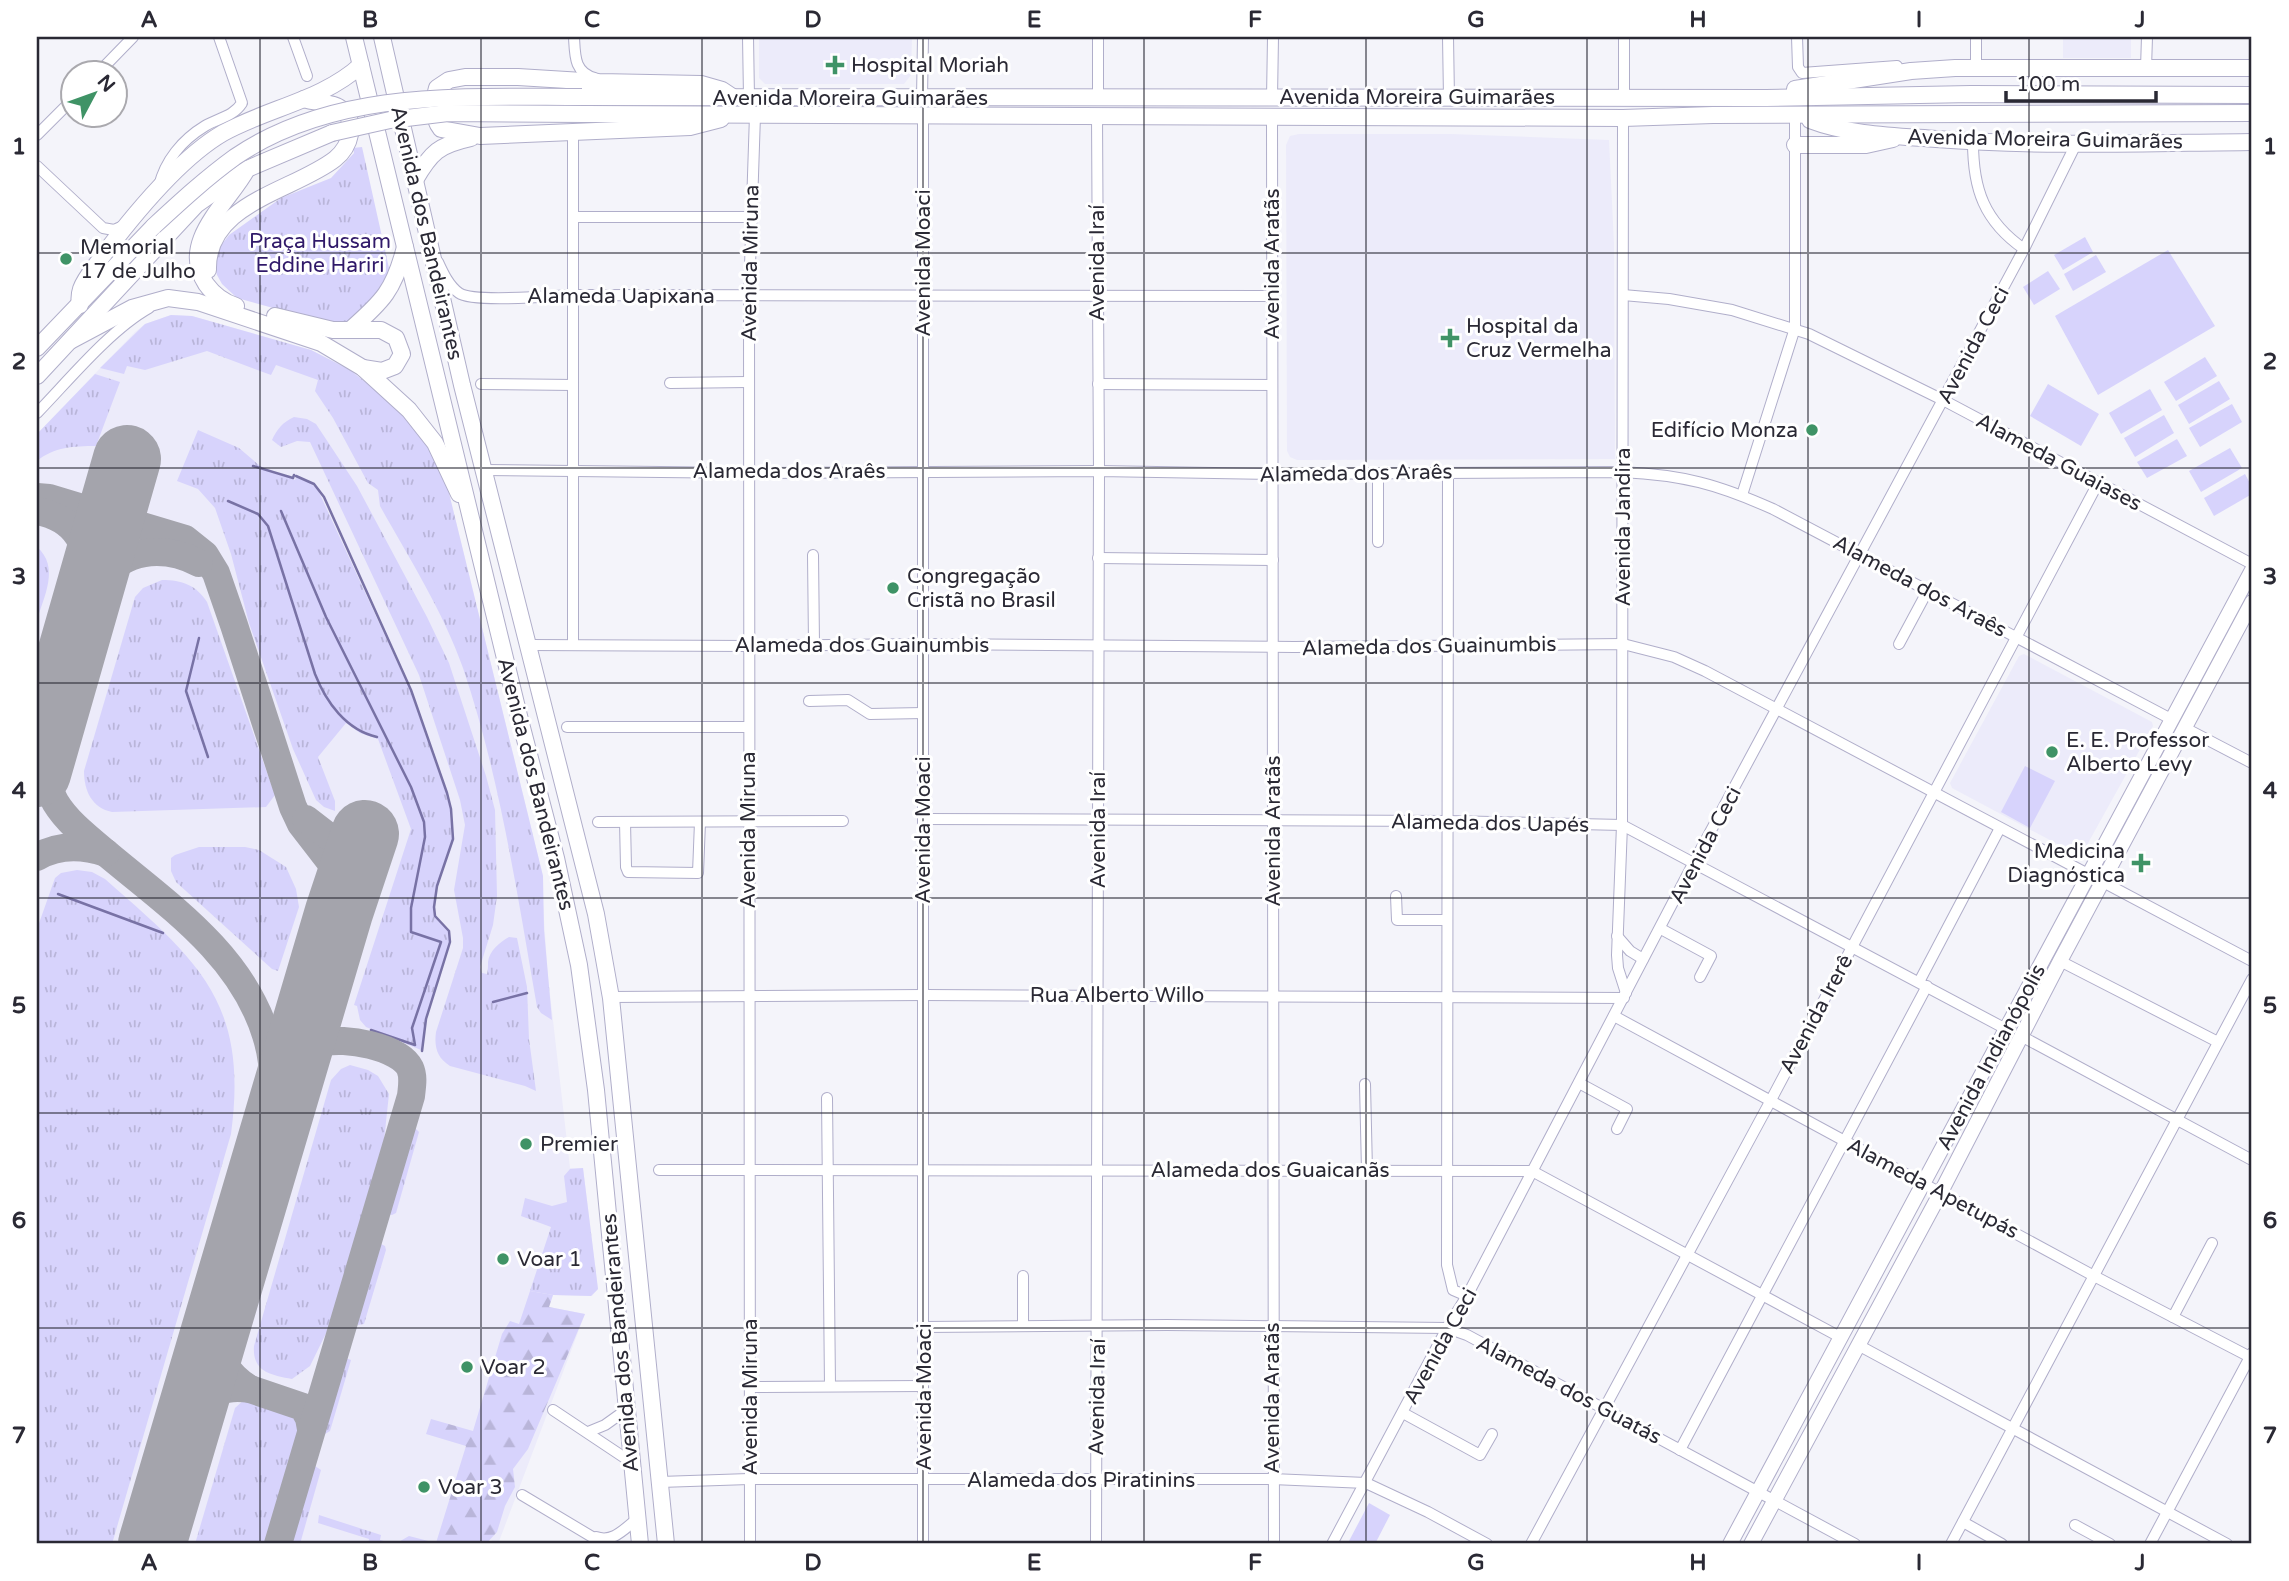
<svg xmlns="http://www.w3.org/2000/svg" width="2289" height="1581" font-family="'Varela Round',sans-serif">
<style>
.built{fill:#ecebfa}
.grass{fill:url(#grass-tufts)}
.forest{fill:url(#forest-firs)}
.pitch{fill:#d7d3fc}
.lines{fill:none;stroke-linecap:round;stroke-linejoin:round}
.stream{stroke:#7872a5;stroke-width:2.5}
.taxiway{stroke:#a4a4ac;stroke-width:28}
.runway{stroke:#a4a4ac;stroke-width:68}
.minor-casing{stroke:#b0aeca;stroke-width:12}
.major-casing{stroke:#b0aeca;stroke-width:16}
.highway-casing{stroke:#b0aeca;stroke-width:18}
.minor{stroke:#fff;stroke-width:10}
.major{stroke:#fff;stroke-width:14}
.highway{stroke:#fff;stroke-width:16}
.highway-bridge-casing{stroke:#b0aeca;stroke-width:18;stroke-linecap:butt}
.highway-bridge{stroke:#fff;stroke-width:16}
.grid{fill:none;stroke:#2a2934;stroke-width:2;stroke-opacity:0.55}
.poi-dot{fill:#3f9366;stroke:#fff;stroke-width:2.5}
.labels{text-anchor:middle;stroke-width:6;stroke-linejoin:round;paint-order:stroke}
.poi-label{font-size:21px;fill:#2a2934;stroke:#fff;text-anchor:start}
.street-label{font-size:21px;fill:#2a2934;stroke:#fff}
.park-label{font-size:21px;fill:#301969;stroke:#fff}
.neatline{fill:none;stroke:#2a2934;stroke-width:2.5}
.grid-label{font-size:23px;text-anchor:middle;font-weight:bold;fill:#2a2934}
</style>
<defs>
<pattern id="grass-tufts" width="24" height="20" patternUnits="userSpaceOnUse" patternTransform="scale(1.75)"><rect width="24" height="20" fill="#d7d3fc"/><path d="M3 7l-1-3M5 7V3M7 7l1-3M15 17l-1-3M17 17v-4M19 17l1-3" fill="none" stroke="#b9b5d9"/></pattern>
<pattern id="forest-firs" width="22" height="20" patternUnits="userSpaceOnUse" patternTransform="scale(1.75)"><rect width="22" height="20" fill="#d7d3fc"/><path d="M5 1l3.5 6h-7zM16 11l3.5 6h-7z" fill="#b9b5d9"/></pattern>
</defs>
<rect width="100%" height="100%" fill="#f4f4fa"/>
<g class="built">
<path d="M759,37H912L911,75L904,84H765L759,78Z"/>
<rect x="2063" y="37" width="68" height="21"/>
<path d="M1299,134H1451L1609,140L1614,244L1615,459L1297,460L1290,457L1287,451L1286,145L1290,136Z"/>
<path d="M171,315L192,316L311,350L351,370L448,489L543,876V905L548,977L570,1168H583L598,1289L592,1296L553,1295L549,1307L585,1314L498,1544L480,1534L456,1544H37V434L135,332L145,324Z"/>
<path d="M2024,654L2152,722L2153,726L2082,854H2076L1952,788L1950,783L2019,656Z"/>
</g>
<g class="grass">
<path d="M362,147L389,268L380,295L349,322L328,323L237,298L222,284L217,275L214,263L215,253L229,235L281,198L331,178L354,153L353,148Z"/>
<path d="M171,315L192,316L311,350L350,370L406,414L429,445L448,489L543,876L544,930L552,1020L541,1013L537,1007C517,893 500,777 463,668C443,611 409,558 380,506L378,490L368,483L333,418L315,391L318,380L276,365L271,375L207,351L145,370L127,366L124,374L100,368L145,324Z"/>
<path d="M95,374L120,382L96,446C74,446 54,447 37,461V434Z"/>
<path d="M294,417L307,419L316,424L357,486L427,617L449,663L486,776L495,810L497,896L493,925L480,967L482,973L487,974C488,970 488,966 488,962C489,951 500,942 509,937L517,938L527,987L529,1039L536,1091L525,1086L450,1066C437,1058 434,1047 436,1032L463,948V938L454,890L465,825L460,800L419,675L310,442L297,441L281,447L272,440C277,429 283,422 294,417Z"/>
<path d="M198,430L239,448L260,466L295,480L296,477L308,481L318,490L410,690L446,793L450,809L452,839L437,885L433,907L434,916L448,931L450,942L426,1019L421,1050L366,1027L360,1020L357,1006L354,1005L411,829L378,739L360,733L346,723L318,757L335,801V811L324,807L316,800L293,749L249,623L231,554L215,508L198,489L177,481Z"/>
<path d="M37,547C60,567 44,596 37,620Z"/>
<path d="M162,580C182,580 196,585 207,602L275,795L266,807L112,812C92,808 84,791 84,771L135,597L143,588Z"/>
<path d="M199,847H245L259,850L286,867L296,889L299,907L278,971L272,969L176,882L171,871V858L175,855Z"/>
<path d="M77,870L92,872L105,879C197,960 249,1001 231,1134L112,1544H37V929L55,878L61,873Z"/>
<path d="M350,1065L368,1070L378,1076L389,1094L382,1159L366,1222L334,1317L310,1366L292,1379C271,1375 252,1372 254,1346L331,1080L341,1069Z"/>
<path d="M410,1129H416L419,1132L396,1213L392,1215L387,1214L384,1208L405,1134Z"/>
<path d="M583,1168L598,1289L591,1296L553,1295L530,1291L551,1227L521,1216L525,1198L552,1206L567,1202L564,1176L570,1169Z"/>
<path d="M379,1243L385,1246L386,1250L364,1324L358,1325L354,1320V1313L374,1246Z"/>
<path d="M343,1357L351,1360L330,1431L325,1434L320,1428V1421L338,1361Z"/>
<path d="M246,1398H256L295,1411L304,1429L271,1544H195L235,1408Z"/>
<path d="M315,1466L321,1470L300,1544H286L287,1534L306,1472Z"/>
<path d="M319,1515L381,1535L380,1540L395,1544H368L369,1539L318,1523Z"/>
</g>
<path class="forest" d="M530,1291L553,1295L549,1307L585,1314L528,1449L513,1469L515,1487L505,1506L497,1532L486,1544H395L409,1536L436,1543L466,1446L426,1434L431,1419L473,1431L502,1334L510,1321L519,1324Z"/>
<g class="pitch">
<path d="M2085,237L2093,252L2063,270L2054,255Z"/>
<path d="M2168,250L2215,326L2098,395L2055,316Z"/>
<path d="M2096,255L2106,272L2073,291L2064,274Z"/>
<path d="M2048,271L2060,289L2034,305L2023,287Z"/>
<path d="M2205,357L2217,376L2176,401L2164,382Z"/>
<path d="M2219,381L2230,399L2189,424L2178,405Z"/>
<path d="M2048,384L2099,414L2081,446L2030,416Z"/>
<path d="M2150,389L2162,410L2121,434L2109,413Z"/>
<path d="M2232,404L2242,422L2200,447L2189,428Z"/>
<path d="M2164,415L2174,433L2135,457L2124,438Z"/>
<path d="M2177,439L2187,456L2147,478L2137,462Z"/>
<path d="M2230,448L2242,468L2201,492L2189,471Z"/>
<path d="M2245,474L2252,487V494L2214,516L2204,498Z"/>
<path d="M2025,766L2055,781L2030,828L2001,812Z"/>
<path d="M1369,1503L1390,1515L1375,1544H1356L1349,1541Z"/>
</g>
<g class="lines">
<g class="stream">
<path d="M253,466L293,478L294,475"/>
<path d="M296,476L314,484L324,497L411,690L447,793L451,809L453,839L437,886L434,907L435,916L449,931L450,942L426,1019L422,1051"/>
<path d="M228,501L258,514L268,526L315,674C326,702 346,730 377,737"/>
<path d="M281,511L326,617L411,787L424,822L425,837L411,908V932L441,942L412,1028L415,1045L371,1030"/>
<path d="M199,638L186,691L208,757"/>
<path d="M58,894L163,933"/>
<path d="M493,1002L527,993"/>
</g>
<g class="taxiway">
<path d="M37,497L49,498L185,539L205,555L216,573L234,625L293,807L301,824L335,868L340,888L339,912"/>
<path d="M37,511C79,519 87,546 92,584"/>
<path d="M86,607C92,596 97,583 106,574C131,547 168,547 199,563"/>
<path d="M306,819L328,836L361,846"/>
<path d="M106,853C168,905 241,954 266,1035C277,1069 274,1106 271,1141"/>
<path d="M37,857C59,844 82,845 106,853C64,818 35,796 48,736"/>
<path d="M250,1389L303,1407L309,1418L311,1429"/>
<path d="M191,1413C210,1393 222,1385 250,1389C225,1374 217,1356 216,1328"/>
<path d="M278,1544L411,1096C412,1086 414,1077 410,1068C400,1047 343,1036 323,1043C309,1048 298,1061 291,1074"/>
</g>
<g class="runway">
<path d="M37,773L127,459"/>
<path d="M152,1544L339,912L365,834"/>
</g>
<defs>
<g id="minor">
<path d="M293,37L307,76"/>
<path d="M574,37C575,55 574,73 595,78"/>
<path d="M748,37L749,97"/>
<path d="M1098,37V98"/>
<path d="M1448,37L1449,98"/>
<path d="M1797,37L1798,67L1802,73L1897,66"/>
<path d="M1976,37V68"/>
<path d="M2146,68L2147,37"/>
<path d="M97,74L133,37"/>
<path d="M1624,97V37"/>
<path d="M922,98L923,37"/>
<path d="M1272,98L1273,37"/>
<path d="M923,116V1544"/>
<path d="M1272,117L1274,1544"/>
<path d="M1623,118L1622,825L1617,955L1618,968L1626,993"/>
<path d="M573,133V644"/>
<path d="M37,135L74,98"/>
<path d="M1973,142C1973,189 1984,221 2024,249"/>
<path d="M37,166L103,228L114,230L125,225"/>
<path d="M159,186C165,161 182,140 205,126C218,118 233,117 242,103L219,37"/>
<path d="M573,217H751"/>
<path d="M438,262C443,273 449,286 459,293C473,303 551,296 572,295L1271,296"/>
<path d="M1623,295L1669,299L1732,310L1809,334L1943,400L2252,564"/>
<path d="M670,383L748,382"/>
<path d="M481,384L573,385"/>
<path d="M1098,384L1272,385"/>
<path d="M37,413C69,380 110,330 149,308"/>
<path d="M483,470L748,473L1099,471L1272,474L1622,472C1683,475 1717,484 1773,509L2171,719"/>
<path d="M1448,472L1447,1265L1453,1290L1467,1296"/>
<path d="M1378,473V542"/>
<path d="M1742,495L1795,328V116"/>
<path d="M813,555L814,644"/>
<path d="M1098,558L1273,560"/>
<path d="M1899,644L1928,590"/>
<path d="M529,645L748,646L924,644L1294,647L1623,644L1674,657L1705,671L2252,961"/>
<path d="M809,701L848,700L870,714L923,713"/>
<path d="M567,727H748"/>
<path d="M2185,728L2252,763"/>
<path d="M923,819L1447,821L1622,825L2006,1029"/>
<path d="M598,822L843,821"/>
<path d="M625,822L626,867L628,872L698,873L700,822"/>
<path d="M1396,896L1397,920H1447"/>
<path d="M1661,929L1711,956L1700,977"/>
<path d="M1617,936L1630,951L1643,959"/>
<path d="M2060,961L2218,1042"/>
<path d="M1919,982L2000,828"/>
<path d="M611,997L924,995L1624,998"/>
<path d="M1614,1016L2094,1276L2252,1358"/>
<path d="M2021,1036L2252,1160"/>
<path d="M1579,1083L1627,1109L1617,1129"/>
<path d="M1365,1084L1367,1171"/>
<path d="M827,1098L830,1386"/>
<path d="M659,1170L1532,1171L1840,1337"/>
<path d="M1023,1276V1326"/>
<path d="M2173,1317L2212,1243"/>
<path d="M924,1327L1167,1325L1447,1328L1467,1335L1855,1544"/>
<path d="M1858,1345L2227,1544"/>
<path d="M751,1387L923,1386"/>
<path d="M553,1410L631,1462"/>
<path d="M1403,1413L1480,1455L1492,1434"/>
<path d="M588,1432L605,1425L626,1410"/>
<path d="M1680,1450L1927,986"/>
<path d="M660,1482L749,1479H1272L1366,1483L1428,1512L1487,1544"/>
<path d="M522,1495L604,1544"/>
<path d="M1963,1522L2002,1544"/>
<path d="M2075,1525L2110,1544"/>
<path d="M596,1537C613,1543 624,1529 637,1519"/>
<path d="M750,1544L749,296L755,115"/>
<path d="M1096,1544L1099,471L1097,116"/>
<path d="M1332,1544L1447,1328L1467,1296L1694,862L2024,249L2076,144"/>
<path d="M1531,1544L1771,1100L2098,483"/>
<path d="M1951,1544L2252,979"/>
<path d="M2150,1544L2252,1353"/>
</g>
<g id="major">
<path d="M1730,1544L2252,570"/>
<path d="M1751,1544L1941,1192L2060,961L2252,602"/>
</g>
<g id="highway">
<path d="M354,37L520,720L556,858L579,965L596,1090L640,1544"/>
<path d="M382,37L462,385L596,914L611,998L666,1544"/>
<path d="M1795,89L1911,71L1955,68H2252"/>
<path d="M582,97L1766,98L1971,94L2252,95"/>
<path d="M585,114L1623,118L1713,115L2252,113"/>
<path d="M721,119L690,127L480,136L441,129C432,118 433,102 437,88L449,80L465,77H518L599,82L701,84L722,90L731,96"/>
<path d="M1810,120C1849,135 1895,136 1936,139C2042,147 2147,143 2252,142"/>
<path d="M1795,145H1866L1893,139"/>
<path d="M415,180C431,152 439,145 471,138"/>
<path d="M208,270C206,203 294,191 335,159C350,147 359,120 340,108C332,102 315,103 304,99"/>
<path d="M80,305C79,299 79,295 81,289C85,278 94,268 101,258C131,218 180,158 223,133C268,108 323,100 361,65"/>
<path d="M236,306C223,302 214,295 206,284C178,241 229,203 247,169"/>
<path d="M275,316L333,330H381L396,338L402,354L395,366L382,371L363,368"/>
<path d="M350,330C383,301 394,290 405,247"/>
<path d="M70,341L132,308L168,298L198,302L321,343L363,368L409,410L435,443L459,494"/>
<path d="M37,348L154,226"/>
<path d="M37,376L196,205L247,169L332,133"/>
</g>
</defs>
<use href="#minor" class="minor-casing"/>
<use href="#major" class="major-casing"/>
<use href="#highway" class="highway-casing"/>
<use href="#minor" class="minor"/>
<use href="#major" class="major"/>
<use href="#highway" class="highway"/>
<defs>
<g id="highway-bridge">
<path d="M332,133L390,120L448,113L585,114"/>
<path d="M154,226C180,202 206,178 235,157C336,88 466,97 582,97"/>
</g>
</defs>
<use href="#highway-bridge" class="highway-bridge-casing"/>
<use href="#highway-bridge" class="highway-bridge"/>
</g>
<path class="grid" d="M260,37V1544M481,37V1544M702,37V1544M923,37V1544M1144,37V1544M1366,37V1544M1587,37V1544M1808,37V1544M2029,37V1544M37,253H2252M37,468H2252M37,683H2252M37,898H2252M37,1113H2252M37,1328H2252"/>
<g class="poi-dot">
<path d="M831.5 54.5h7v7h7v7h-7v7h-7v-7h-7v-7h7z"/>
<circle cx="66" cy="259" r="7"/>
<path d="M1446.5 327.5h7v7h7v7h-7v7h-7v-7h-7v-7h7z"/>
<circle cx="1812" cy="430" r="7"/>
<circle cx="893" cy="588" r="7"/>
<circle cx="2052" cy="752" r="7"/>
<path d="M2137.5 852.5h7v7h7v7h-7v7h-7v-7h-7v-7h7z"/>
<circle cx="526" cy="1144" r="7"/>
<circle cx="503" cy="1259" r="7"/>
<circle cx="467" cy="1367" r="7"/>
<circle cx="424" cy="1487" r="7"/>
</g>
<g class="labels">
<g class="poi-label">
<text x="851" y="72">Hospital Moriah</text>
<text x="80" y="254">Memorial<tspan x="80" dy="24">17 de Julho</tspan></text>
<text x="1466" y="333">Hospital da<tspan x="1466" dy="24">Cruz Vermelha</tspan></text>
<text x="1798" y="437" text-anchor="end">Edifício Monza</text>
<text x="907" y="583">Congregação<tspan x="907" dy="24">Cristã no Brasil</tspan></text>
<text x="2066" y="747">E. E. Professor<tspan x="2066" dy="24">Alberto Levy</tspan></text>
<text x="2125" y="858" text-anchor="end">Medicina<tspan x="2125" dy="24">Diagnóstica</tspan></text>
<text x="540" y="1151">Premier</text>
<text x="517" y="1266">Voar 1</text>
<text x="481" y="1374">Voar 2</text>
<text x="438" y="1494">Voar 3</text>
</g>
<g class="street-label">
<text x="1417" y="104">Avenida Moreira Guimarães</text>
<text x="850" y="105">Avenida Moreira Guimarães</text>
<text transform="translate(2045 139) rotate(1)" y="7">Avenida Moreira Guimarães</text>
<text transform="translate(427 233) rotate(77)" y="7">Avenida dos Bandeirantes</text>
<text transform="translate(750 263) rotate(-89)" y="7">Avenida Miruna</text>
<text transform="translate(923 263) rotate(-90)" y="7">Avenida Moaci</text>
<text transform="translate(1097 263) rotate(-90)" y="7">Avenida Iraí</text>
<text transform="translate(1272 264) rotate(-90)" y="7">Avenida Aratãs</text>
<text x="621" y="303">Alameda Uapixana</text>
<text transform="translate(1973 345) rotate(-62)" y="7">Avenida Ceci</text>
<text transform="translate(2059 462) rotate(28)" y="7">Alameda Guaiases</text>
<text x="789" y="478">Alameda dos Araês</text>
<text transform="translate(1356 473) rotate(-1)" y="7">Alameda dos Araês</text>
<text transform="translate(1623 527) rotate(-90)" y="7">Avenida Jandira</text>
<text transform="translate(1920 586) rotate(28)" y="7">Alameda dos Araês</text>
<text x="862" y="652">Alameda dos Guainumbis</text>
<text transform="translate(1429 646) rotate(-1)" y="7">Alameda dos Guainumbis</text>
<text transform="translate(536 784) rotate(76)" y="7">Avenida dos Bandeirantes</text>
<text transform="translate(1490 823) rotate(1)" y="7">Alameda dos Uapés</text>
<text transform="translate(748 830) rotate(-90)" y="7">Avenida Miruna</text>
<text transform="translate(923 830) rotate(-90)" y="7">Avenida Moaci</text>
<text transform="translate(1098 830) rotate(-90)" y="7">Avenida Iraí</text>
<text transform="translate(1273 831) rotate(-90)" y="7">Avenida Aratãs</text>
<text transform="translate(1705 845) rotate(-62)" y="7">Avenida Ceci</text>
<text x="1117" y="1002">Rua Alberto Willo</text>
<text transform="translate(1816 1014) rotate(-62)" y="7">Avenida Irerê</text>
<text transform="translate(1991 1057) rotate(-62)" y="7">Avenida Indianópolis</text>
<text x="1270" y="1177">Alameda dos Guaicanãs</text>
<text transform="translate(1933 1188) rotate(28)" y="7">Alameda Apetupás</text>
<text transform="translate(620 1343) rotate(-95)" y="7">Avenida dos Bandeirantes</text>
<text transform="translate(1440 1346) rotate(-61)" y="7">Avenida Ceci</text>
<text transform="translate(1569 1390) rotate(28)" y="7">Alameda dos Guatás</text>
<text transform="translate(750 1397) rotate(-90)" y="7">Avenida Miruna</text>
<text transform="translate(924 1397) rotate(-90)" y="7">Avenida Moaci</text>
<text transform="translate(1097 1397) rotate(-89)" y="7">Avenida Iraí</text>
<text transform="translate(1272 1398) rotate(-90)" y="7">Avenida Aratãs</text>
<text x="1081" y="1487">Alameda dos Piratinins</text>
</g>
<g class="park-label">
<text x="320" y="248">Praça Hussam<tspan x="320" dy="24">Eddine Hariri</tspan></text>
</g>
</g>
<rect width="2289" height="1581" fill="none" stroke="#ffffff" stroke-width="77"/>
<g transform="translate(94 94) rotate(49)"><circle r="33" fill="#ffffff" stroke="#aaa9ae" stroke-width="2"/>
<path d="M0-5L12 26L0 18L-12 26Z" fill="#3f9366"/>
<text y="-10" font-size="19" font-weight="bold" text-anchor="middle" fill="#2a2934">N</text>
</g>
<path d="M2006 91v10h150v-10" fill="none" stroke="#2a2934" stroke-width="3.5"/>
<text x="2016" y="91" font-size="21" fill="#2a2934" stroke="#ffffff" stroke-width="5" paint-order="stroke">100 m</text>
<rect x="38" y="38" width="2212" height="1504" class="neatline"/>
<g class="grid-label">
<text x="149" y="27">A</text>
<text x="370" y="27">B</text>
<text x="592" y="27">C</text>
<text x="813" y="27">D</text>
<text x="1034" y="27">E</text>
<text x="1255" y="27">F</text>
<text x="1476" y="27">G</text>
<text x="1698" y="27">H</text>
<text x="1919" y="27">I</text>
<text x="2140" y="27">J</text>
<text x="19" y="154">1</text>
<text x="2270" y="154">1</text>
<text x="19" y="369">2</text>
<text x="2270" y="369">2</text>
<text x="19" y="584">3</text>
<text x="2270" y="584">3</text>
<text x="19" y="798">4</text>
<text x="2270" y="798">4</text>
<text x="19" y="1013">5</text>
<text x="2270" y="1013">5</text>
<text x="19" y="1228">6</text>
<text x="2270" y="1228">6</text>
<text x="19" y="1443">7</text>
<text x="2270" y="1443">7</text>
<text x="149" y="1570">A</text>
<text x="370" y="1570">B</text>
<text x="592" y="1570">C</text>
<text x="813" y="1570">D</text>
<text x="1034" y="1570">E</text>
<text x="1255" y="1570">F</text>
<text x="1476" y="1570">G</text>
<text x="1698" y="1570">H</text>
<text x="1919" y="1570">I</text>
<text x="2140" y="1570">J</text>
</g>
</svg>
